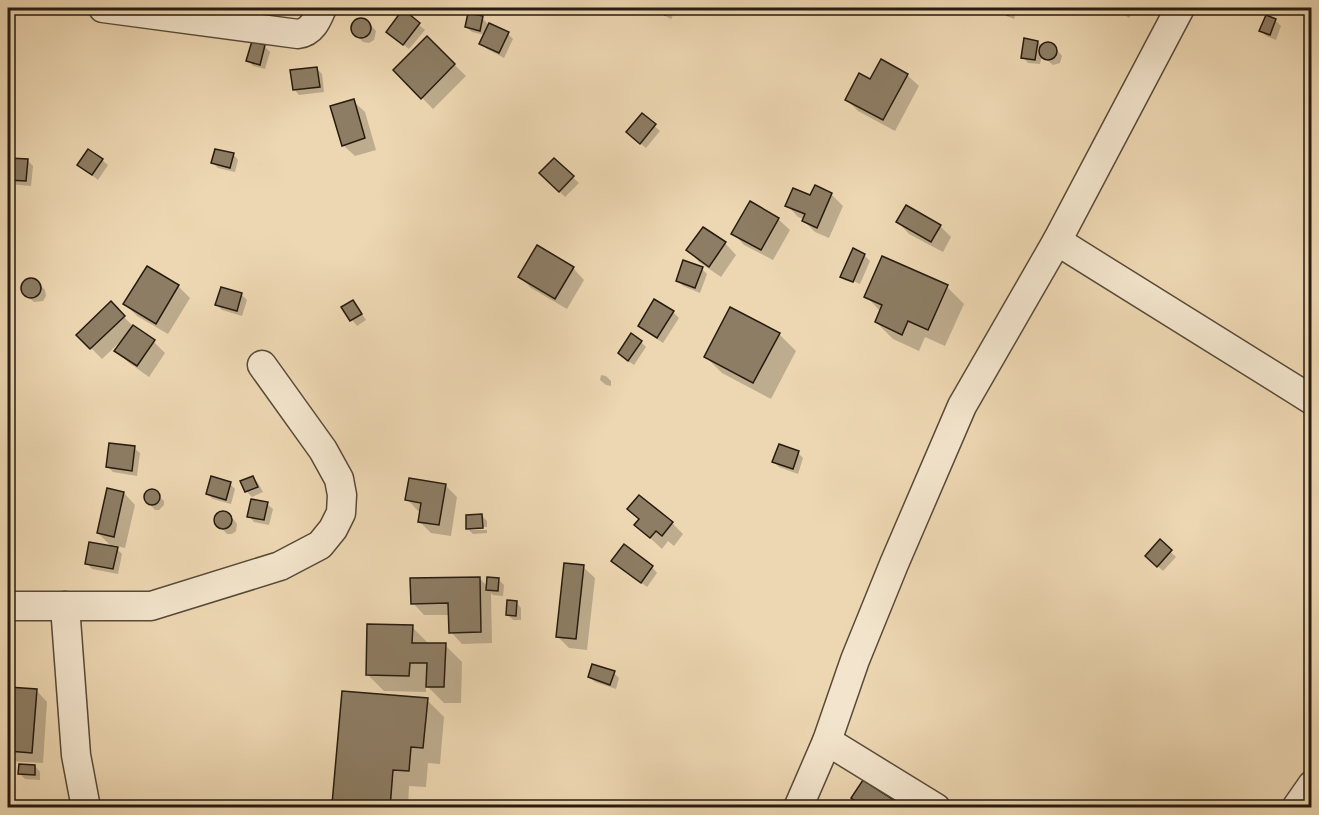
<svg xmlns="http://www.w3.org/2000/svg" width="1319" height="815" font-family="'Gentium Book Plus',serif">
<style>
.shadow{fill:#0003}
.building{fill:#8d7d64;stroke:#261b0f;stroke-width:1.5}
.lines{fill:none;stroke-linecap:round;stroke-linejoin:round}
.street-casing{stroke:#584a38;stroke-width:31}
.street{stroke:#f3e5cd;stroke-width:28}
</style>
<rect width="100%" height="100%" fill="#edd7b2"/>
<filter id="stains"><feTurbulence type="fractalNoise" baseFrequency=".00333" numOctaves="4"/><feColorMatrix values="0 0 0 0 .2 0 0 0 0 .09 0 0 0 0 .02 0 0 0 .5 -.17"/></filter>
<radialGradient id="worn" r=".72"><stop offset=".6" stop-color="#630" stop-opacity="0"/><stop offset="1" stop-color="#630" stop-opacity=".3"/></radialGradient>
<g class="shadow">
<path d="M450,8H460L456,12Z"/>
<path d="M652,8H677L671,19L656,11Z"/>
<path d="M823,8H843V9L842,12L837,15H831Z"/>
<path d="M987,8H1011L1016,13L1014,19Z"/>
<path d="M1114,8H1135L1129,18Z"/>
<path d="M403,12L425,30L409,49L393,37Z"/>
<path d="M1267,17L1276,21L1281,26L1276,40L1266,36L1261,31Z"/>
<path d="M482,18L488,24L508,34L513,39L504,58L487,49L481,44L485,35L472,32L466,27Z"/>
<path d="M363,19L368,22L376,31L374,40L369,43L363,42L353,31V26L358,20Z"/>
<path d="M427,38L466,76L433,109L395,70Z"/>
<path d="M1038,42L1042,46L1048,43L1053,45L1062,56L1060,63L1053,65L1042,56L1040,64L1028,63L1023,57Z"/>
<path d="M253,43L265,47L270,52L265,69L253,66L248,60Z"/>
<path d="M316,68L322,74L324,92L299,95L294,89Z"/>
<path d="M907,75L919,86L895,131L858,111L847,100Z"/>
<path d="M353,101L365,112L376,150L355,156L343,145Z"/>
<path d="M642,115L660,131L646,148L633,137Z"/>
<path d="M233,154L238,160L235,172L218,168L213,163Z"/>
<path d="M8,159L27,160L33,166L31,186L8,184Z"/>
<path d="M102,160L108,165L98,180L79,165Z"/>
<path d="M554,160L579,183L565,197L541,173Z"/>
<path d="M831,194L843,206L829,238L815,232L803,220L804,219L798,217L787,205L811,197Z"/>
<path d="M778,219L790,230L773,260L744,245L733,233Z"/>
<path d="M898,222L940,226L951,237L943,252L909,234Z"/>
<path d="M725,243L736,255L721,277L699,262L688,250Z"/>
<path d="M864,255L870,261L860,284L846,278V281L842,276Z"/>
<path d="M883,258L947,287L964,304L945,346L925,337L919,351L893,339L876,322L881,312L866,296Z"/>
<path d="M147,268L179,287L190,298L168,334L137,316L125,304Z"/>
<path d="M573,268L584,280L567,309L531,288L520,277Z"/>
<path d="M702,269L707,274L700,293L683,286L678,281Z"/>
<path d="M29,279L35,280L45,290L46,296L43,301L34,302L23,292L22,287L27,280Z"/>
<path d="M241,294L247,300L242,316L222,310L217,305Z"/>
<path d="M353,301L366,320L357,326L343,308Z"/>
<path d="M655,301L673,312L679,318L663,343L645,331L640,326Z"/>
<path d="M111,304L136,329L154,342L165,353L149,377L128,362L116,351L121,341L102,359L78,335Z"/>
<path d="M779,334L796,351L771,399L722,373L705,356Z"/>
<path d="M641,342L646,347L634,365L625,359Z"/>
<path d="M601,375L606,376L611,381V386L606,385L600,380Z"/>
<path d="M134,448L140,453L137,476L113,472L108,467Z"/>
<path d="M798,453L803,458L798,474L779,467L774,462Z"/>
<path d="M253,477L258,483L263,492L252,497L246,491Z"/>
<path d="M230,484L235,489L231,504L213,499L207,494Z"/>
<path d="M445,485L457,497L451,536L431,533L419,521L421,511H418L407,499Z"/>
<path d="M153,491L164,501V505L159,510H155L146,500L145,496L147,492Z"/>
<path d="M124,493L135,505L125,548L113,545L122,554L118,574L92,569L87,563L113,548L98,533Z"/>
<path d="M267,504L273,509L269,525L254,522L249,516Z"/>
<path d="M629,509L672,523L683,534L674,546L668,541L662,549L636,525L640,520Z"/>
<path d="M220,513L228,514L234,520L237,524L236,531L232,534H227L216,522V517Z"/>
<path d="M482,516L487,521V527H471V530H487V533L473,534L467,528Z"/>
<path d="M1160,542L1176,557L1163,571L1147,556Z"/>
<path d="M619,566L652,567L657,573L647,587Z"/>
<path d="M583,567L595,578L587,650L569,648L557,636Z"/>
<path d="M479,578L488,587L498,579L504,585L503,596L493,595L491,593L492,643L462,644L451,632L450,615H424L413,603Z"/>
<path d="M516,602L521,608V620H513L507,614Z"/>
<path d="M412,627L430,645H445L462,662L461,703H444L426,685V692L384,691L367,674Z"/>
<path d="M614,673L619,678L616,689L595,682L589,677Z"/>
<path d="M8,688L36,690L47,702L43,763L8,761Z"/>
<path d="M427,700L444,717L440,764L428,763L426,787L409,786L408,808H338L334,804Z"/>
<path d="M35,766L40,772V780L25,779L20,774Z"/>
<path d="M893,801L897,808H865Z"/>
</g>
<g class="building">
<path d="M651,8H669L665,15Z"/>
<path d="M990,8H1011L1008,15Z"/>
<path d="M403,9L420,23L403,45L386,32Z"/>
<path d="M468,13L483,16L480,31L465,27Z"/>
<path d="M1266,15L1276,19L1270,35L1259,31Z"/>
<circle cx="361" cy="28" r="10"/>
<path d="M489,23L509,32L499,53L479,44Z"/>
<path d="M427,36L455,64L421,99L393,70Z"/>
<path d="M1024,38L1038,41L1035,60L1021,58Z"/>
<path d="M252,41L265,45L260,65L246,61Z"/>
<circle cx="1048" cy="51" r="9"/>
<path d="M881,59L908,74L883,120L845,100L859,73L870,79Z"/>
<path d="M317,67L320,87L293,90L290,70Z"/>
<path d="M354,99L365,138L342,146L330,106Z"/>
<path d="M642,113L656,124L640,144L626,132Z"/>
<path d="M88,149L103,159L92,175L77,165Z"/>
<path d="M215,149L234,153L230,168L211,163Z"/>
<path d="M8,158L28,159L26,181L8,180Z"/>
<path d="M554,158L574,176L559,192L539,173Z"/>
<path d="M815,185L832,193L817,228L802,221L805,214L785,206L793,188L810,195Z"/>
<path d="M750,201L779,218L761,250L731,234Z"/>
<path d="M906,205L941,225L931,242L896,222Z"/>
<path d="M703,227L726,242L709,267L686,250Z"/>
<path d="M537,245L574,267L555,299L518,277Z"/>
<path d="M853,248L865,254L853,282L840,277Z"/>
<path d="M882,256L948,285L928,330L908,321L902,335L875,322L882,305L864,297Z"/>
<path d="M683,260L703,267L695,288L676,281Z"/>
<path d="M147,266L179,285L156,324L123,304Z"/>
<circle cx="31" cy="288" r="10"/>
<path d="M221,287L242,293L237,311L215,305Z"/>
<path d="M654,299L674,311L657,338L638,326Z"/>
<path d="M353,300L362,314L350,321L341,307Z"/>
<path d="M111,301L125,316L90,349L76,335Z"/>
<path d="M730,307L780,333L753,383L704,357Z"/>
<path d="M133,325L155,340L137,366L114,351Z"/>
<path d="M631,333L642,341L628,361L618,353Z"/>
<path d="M109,443L135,446L132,471L106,467Z"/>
<path d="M779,444L799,451L793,469L772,462Z"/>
<path d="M211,476L231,482L226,500L206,494Z"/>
<path d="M253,476L258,487L245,492L240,481Z"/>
<path d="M409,478L446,484L439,525L418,522L421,503L405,500Z"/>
<path d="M107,488L124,492L114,537L97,533Z"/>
<circle cx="152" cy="497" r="8"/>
<path d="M639,495L673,522L662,536L656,531L650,538L634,525L639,519L627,509Z"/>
<path d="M251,499L268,502L264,520L247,517Z"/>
<circle cx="223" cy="520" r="9"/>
<path d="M482,514L483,528L466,529V515Z"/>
<path d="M1160,539L1172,550L1157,567L1145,556Z"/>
<path d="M89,542L118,547L113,569L85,564Z"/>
<path d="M624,544L653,566L641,583L611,561Z"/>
<path d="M564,563L584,565L576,639L556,637Z"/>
<path d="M480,577L481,632L449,633L448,603L411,604L410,578Z"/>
<path d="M487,577L499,578L498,591L486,590Z"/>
<path d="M507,600L517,601L516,616L506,615Z"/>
<path d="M367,624L413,625L412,643H446L444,687H426L427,663H410L409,676L366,675Z"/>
<path d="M592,664L615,671L610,685L588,677Z"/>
<path d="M8,687L37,689L32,753L8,751Z"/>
<path d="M342,691L428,698L423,748L411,747L409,771L393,770L390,808L332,804Z"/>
<path d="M19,764L35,765V775L18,774Z"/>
<path d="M863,780L894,800L888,808H865L851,798Z"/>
</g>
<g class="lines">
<defs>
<g id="street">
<path d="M103,8L298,34C312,32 317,20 322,8"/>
<path d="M1057,241L1312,400"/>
<path d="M8,606H151L280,566L320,545L333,529L341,513L342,495L339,479L323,450L262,365"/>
<path d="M65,606L76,755L86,808"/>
<path d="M827,741L936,808"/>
<path d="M798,808L827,741L855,660L894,564L962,406L1057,241L1180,8"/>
<path d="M1296,808L1312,785"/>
</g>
</defs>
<use href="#street" class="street-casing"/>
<use href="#street" class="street"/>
</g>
<rect width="1319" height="815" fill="none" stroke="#edd7b2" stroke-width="30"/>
<rect x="9" y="9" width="1301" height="797" fill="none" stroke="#261b0f" stroke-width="3"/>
<rect x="15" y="15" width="1289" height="785" fill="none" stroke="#261b0f" stroke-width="1.5"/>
<rect width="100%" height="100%" filter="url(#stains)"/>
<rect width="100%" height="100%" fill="url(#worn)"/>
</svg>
